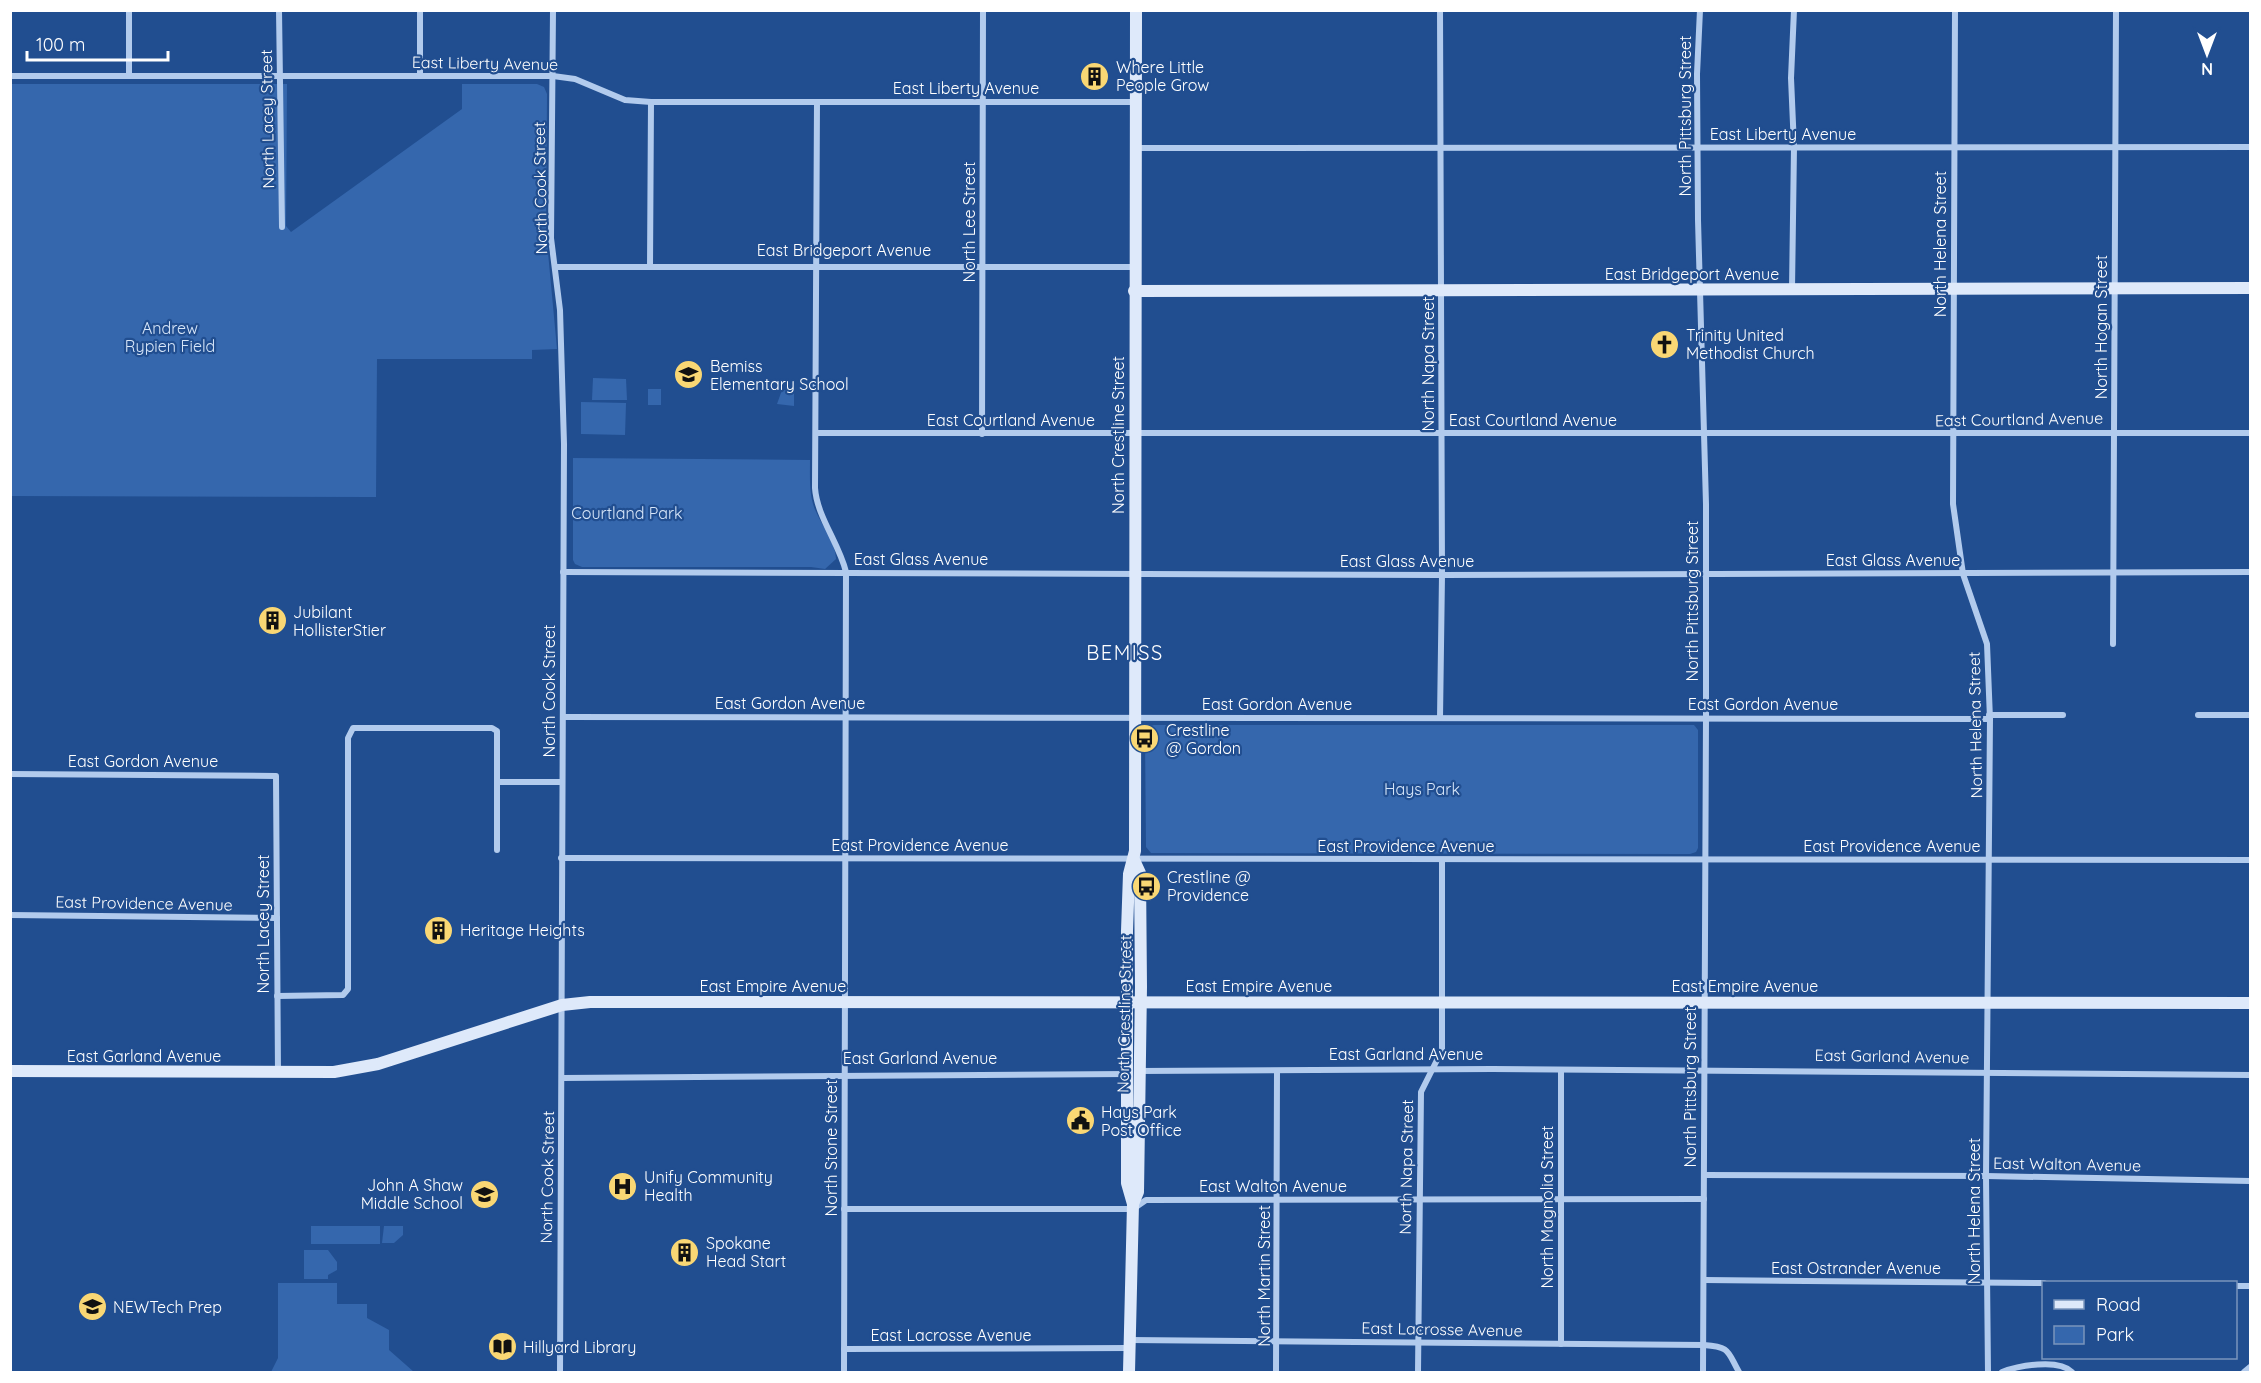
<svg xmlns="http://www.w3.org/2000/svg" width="2261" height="1383" font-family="Quicksand,sans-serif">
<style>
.green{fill:#3567ad}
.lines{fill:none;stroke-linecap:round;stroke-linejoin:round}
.street{stroke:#b2cbed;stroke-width:6}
.secondary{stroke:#dee9fa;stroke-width:12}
.labels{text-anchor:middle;stroke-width:4.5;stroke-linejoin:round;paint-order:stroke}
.street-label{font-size:16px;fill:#fff;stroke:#214e90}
.poi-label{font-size:16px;fill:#fff;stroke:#214e90;text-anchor:start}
.park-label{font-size:16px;fill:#d7e6f9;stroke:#214e90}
.quarter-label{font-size:20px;letter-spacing:1.5px;fill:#fff;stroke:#214e90}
</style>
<rect width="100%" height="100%" fill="#214e90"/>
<g class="green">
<path d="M11,84H287L286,226L291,232L462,109V84H537L544,87L547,94L546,231L557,349L532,350V359H377L376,497L11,496Z"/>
<path d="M593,378L626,379L627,400H592Z"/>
<rect x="648" y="389" width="13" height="16"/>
<path d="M782,390H794V406L777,404Z"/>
<path d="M581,402L626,403L625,435L581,434Z"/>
<path d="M573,458L810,460C810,476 809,492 814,507C820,523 836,543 836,559L825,569L811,567H582L575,564L573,560Z"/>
<path d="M1154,725H1694L1698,730V848L1696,852L1690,854L1151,853L1146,847L1145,735L1148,727Z"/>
<rect x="311" y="1226" width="69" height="18"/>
<path d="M384,1226H403V1235L394,1243H382Z"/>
<path d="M304,1250H328L337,1262V1270L328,1275V1279H304Z"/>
<path d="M278,1283H337V1304H367V1318L389,1330V1350L414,1372H271L278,1358Z"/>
</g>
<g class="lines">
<g class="street">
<path d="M279,10L282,227"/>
<path d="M553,10L551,238L560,310L564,444L560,1372"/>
<path d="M1700,10L1697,74L1698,220L1706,504V717L1703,1372"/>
<path d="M1955,10L1953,504L1963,574L1987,644L1990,719L1986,1176L1988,1372"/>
<path d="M10,76H553L575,79L625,100L651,102H1134"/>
<path d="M129,76V10"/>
<path d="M420,76V10"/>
<path d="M817,102L815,488C817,517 839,543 846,572L844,1372"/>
<path d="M1135,148L2250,147"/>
<path d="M555,267H1134"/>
<path d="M650,267L651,102"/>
<path d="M1792,289L1794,147L1791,78L1794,10"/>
<path d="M816,433H2250"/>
<path d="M982,434L983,10"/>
<path d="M563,572L1442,575L2250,572"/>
<path d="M2113,644L2116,10"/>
<path d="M1989,715H2063"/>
<path d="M2198,715H2250"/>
<path d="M563,717L1990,719"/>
<path d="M1440,718L1442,575L1440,10"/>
<path d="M10,774L276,776L278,1073"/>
<path d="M499,782H562"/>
<path d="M561,858L2250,860"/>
<path d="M10,915L277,918"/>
<path d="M277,996L343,995L348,989V738L353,728H492L497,731V850"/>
<path d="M1561,1070V1344"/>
<path d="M1138,1071L1492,1069L2250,1075"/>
<path d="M562,1078L1128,1074"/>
<path d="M1704,1175L1986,1176L2250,1181"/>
<path d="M844,1209H1133L1146,1200L1704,1199"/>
<path d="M1704,1280L2044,1283"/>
<path d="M2236,1286H2250"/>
<path d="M1129,1340L1704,1345C1731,1347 1727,1351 1739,1372"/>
<path d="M844,1349L1129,1348"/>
<path d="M1276,1372L1277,1071"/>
<path d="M1418,1372L1421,1092L1442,1050V860"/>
<path d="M2002,1372C2018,1366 2058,1358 2072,1372"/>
<path d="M2244,1372L2250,1367"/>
</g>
<g class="secondary">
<path d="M1134,291L2250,288"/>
<path d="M10,1071L334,1072L378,1064L562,1005L590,1002L2250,1003"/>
<path d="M1133,1204L1138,1192L1141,987L1140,873L1134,860"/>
<path d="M1129,1372L1133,1204L1127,1183V931L1129,874L1135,851L1136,10"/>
</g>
</g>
<defs>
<symbol id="building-disc" viewBox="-11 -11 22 22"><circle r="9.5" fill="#f9d774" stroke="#214e90"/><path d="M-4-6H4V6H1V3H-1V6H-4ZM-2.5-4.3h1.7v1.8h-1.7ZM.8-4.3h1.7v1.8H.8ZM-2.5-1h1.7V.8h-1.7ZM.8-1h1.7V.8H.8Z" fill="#111"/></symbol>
<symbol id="church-disc" viewBox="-11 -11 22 22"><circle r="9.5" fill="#f9d774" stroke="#214e90"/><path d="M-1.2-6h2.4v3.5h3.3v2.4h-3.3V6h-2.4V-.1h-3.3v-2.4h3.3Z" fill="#111"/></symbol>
<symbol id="school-disc" viewBox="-11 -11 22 22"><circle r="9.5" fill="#f9d774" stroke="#214e90"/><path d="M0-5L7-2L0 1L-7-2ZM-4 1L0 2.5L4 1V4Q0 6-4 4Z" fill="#111"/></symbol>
<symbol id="bus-disc" viewBox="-11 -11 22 22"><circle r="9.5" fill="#f9d774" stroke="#214e90"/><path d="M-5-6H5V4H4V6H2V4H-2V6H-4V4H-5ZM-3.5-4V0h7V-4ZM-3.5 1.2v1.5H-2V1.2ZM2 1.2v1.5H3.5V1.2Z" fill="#111"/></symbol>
<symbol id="civic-disc" viewBox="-11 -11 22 22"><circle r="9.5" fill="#f9d774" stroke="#214e90"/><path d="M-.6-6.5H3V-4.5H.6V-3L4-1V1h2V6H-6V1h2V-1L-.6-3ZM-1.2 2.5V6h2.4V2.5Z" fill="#111"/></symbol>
<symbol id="hospital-disc" viewBox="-11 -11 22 22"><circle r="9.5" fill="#f9d774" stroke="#214e90"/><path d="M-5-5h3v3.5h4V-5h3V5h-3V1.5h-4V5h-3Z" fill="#111"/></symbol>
<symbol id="library-disc" viewBox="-11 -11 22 22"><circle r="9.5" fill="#f9d774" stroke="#214e90"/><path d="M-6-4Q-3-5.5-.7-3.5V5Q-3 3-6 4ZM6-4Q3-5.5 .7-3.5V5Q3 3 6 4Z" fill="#111"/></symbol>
</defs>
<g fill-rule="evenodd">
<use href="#building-disc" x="1078" y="60" width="33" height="33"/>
<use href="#church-disc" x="1648" y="328" width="33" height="33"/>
<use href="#school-disc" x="672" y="358" width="33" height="33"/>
<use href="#building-disc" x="256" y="604" width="33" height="33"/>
<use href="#bus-disc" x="1128" y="722" width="33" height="33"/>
<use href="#bus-disc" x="1130" y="870" width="33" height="33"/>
<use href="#building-disc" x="422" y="914" width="33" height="33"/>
<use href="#civic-disc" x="1064" y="1104" width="33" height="33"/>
<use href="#hospital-disc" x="606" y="1170" width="33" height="33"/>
<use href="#school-disc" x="468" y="1178" width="33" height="33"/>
<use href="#building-disc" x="668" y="1236" width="33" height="33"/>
<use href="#school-disc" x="76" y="1290" width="33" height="33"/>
<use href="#library-disc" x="486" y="1330" width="33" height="33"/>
</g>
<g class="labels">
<g class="street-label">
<text transform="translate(485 63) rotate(1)" y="6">East Liberty Avenue</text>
<text x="966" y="94">East Liberty Avenue</text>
<text transform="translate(1685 116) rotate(-90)" y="6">North Pittsburg Street</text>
<text transform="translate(267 119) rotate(-91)" y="6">North Lacey Street</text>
<text x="1783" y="140">East Liberty Avenue</text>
<text transform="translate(540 188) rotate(-91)" y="6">North Cook Street</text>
<text transform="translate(969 222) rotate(-90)" y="6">North Lee Street</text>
<text transform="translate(1940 244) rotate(-90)" y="6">North Helena Street</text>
<text x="844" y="256">East Bridgeport Avenue</text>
<text x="1692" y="280">East Bridgeport Avenue</text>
<text transform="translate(2101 327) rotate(-90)" y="6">North Hogan Street</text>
<text transform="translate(1428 364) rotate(-90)" y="6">North Napa Street</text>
<text transform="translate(2019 419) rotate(-1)" y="6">East Courtland Avenue</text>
<text x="1011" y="426">East Courtland Avenue</text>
<text x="1533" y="426">East Courtland Avenue</text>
<text transform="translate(1118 435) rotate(-90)" y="6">North Crestline Street</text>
<text x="921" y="565">East Glass Avenue</text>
<text x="1893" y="566">East Glass Avenue</text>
<text x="1407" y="567">East Glass Avenue</text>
<text transform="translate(1692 601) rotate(-90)" y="6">North Pittsburg Street</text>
<text transform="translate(549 691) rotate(-90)" y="6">North Cook Street</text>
<text x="790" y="709">East Gordon Avenue</text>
<text x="1277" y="710">East Gordon Avenue</text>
<text x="1763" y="710">East Gordon Avenue</text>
<text transform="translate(1975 725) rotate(-91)" y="6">North Helena Street</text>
<text x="143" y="767">East Gordon Avenue</text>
<text x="920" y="851">East Providence Avenue</text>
<text x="1406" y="852">East Providence Avenue</text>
<text x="1892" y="852">East Providence Avenue</text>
<text transform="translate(144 903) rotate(1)" y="6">East Providence Avenue</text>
<text transform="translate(263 924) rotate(-90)" y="6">North Lacey Street</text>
<text x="773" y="992">East Empire Avenue</text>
<text x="1259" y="992">East Empire Avenue</text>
<text x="1745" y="992">East Empire Avenue</text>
<text transform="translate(1124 1014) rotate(-89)" y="6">North Crestline Street</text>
<text x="1406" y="1060">East Garland Avenue</text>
<text x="144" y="1062">East Garland Avenue</text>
<text transform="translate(1892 1056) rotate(1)" y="6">East Garland Avenue</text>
<text x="920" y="1064">East Garland Avenue</text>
<text transform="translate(1690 1087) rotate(-90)" y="6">North Pittsburg Street</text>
<text transform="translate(831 1148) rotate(-90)" y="6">North Stone Street</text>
<text transform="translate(2067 1164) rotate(1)" y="6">East Walton Avenue</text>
<text transform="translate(1406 1167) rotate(-89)" y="6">North Napa Street</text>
<text transform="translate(547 1177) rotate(-89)" y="6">North Cook Street</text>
<text x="1273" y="1192">East Walton Avenue</text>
<text transform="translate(1547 1207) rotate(-90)" y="6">North Magnolia Street</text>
<text transform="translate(1974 1211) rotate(-90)" y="6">North Helena Street</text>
<text x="1856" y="1274">East Ostrander Avenue</text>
<text transform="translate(1264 1276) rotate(-90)" y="6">North Martin Street</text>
<text transform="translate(1442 1329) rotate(1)" y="6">East Lacrosse Avenue</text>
<text x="951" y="1341">East Lacrosse Avenue</text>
</g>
<g class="poi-label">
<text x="1116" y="73">Where Little<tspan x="1116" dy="18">People Grow</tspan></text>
<text x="1686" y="341">Trinity United<tspan x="1686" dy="18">Methodist Church</tspan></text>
<text x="710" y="372">Bemiss<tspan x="710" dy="18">Elementary School</tspan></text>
<text x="293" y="618">Jubilant<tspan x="293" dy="18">HollisterStier</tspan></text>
<text x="1166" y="736">Crestline<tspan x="1166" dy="18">@ Gordon</tspan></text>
<text x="1167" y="883">Crestline @<tspan x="1167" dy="18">Providence</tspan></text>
<text x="460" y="936">Heritage Heights</text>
<text x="1101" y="1118">Hays Park<tspan x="1101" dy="18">Post Office</tspan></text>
<text x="644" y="1183">Unify Community<tspan x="644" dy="18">Health</tspan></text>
<text x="463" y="1191" text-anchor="end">John A Shaw<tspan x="463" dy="18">Middle School</tspan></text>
<text x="706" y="1249">Spokane<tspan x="706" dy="18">Head Start</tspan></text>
<text x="113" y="1313">NEWTech Prep</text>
<text x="523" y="1353">Hillyard Library</text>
</g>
<g class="park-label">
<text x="170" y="334">Andrew<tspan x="170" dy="18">Rypien Field</tspan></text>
<text x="627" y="519">Courtland Park</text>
<text x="1422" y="795">Hays Park</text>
</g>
<g class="quarter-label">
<text x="1125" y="660">BEMISS</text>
</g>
</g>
<rect width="2261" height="1383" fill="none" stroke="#ffffff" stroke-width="24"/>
<rect x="2042" y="1281" width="195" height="78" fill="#214e90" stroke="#7a95bc" stroke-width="1.5"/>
<rect x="2054" y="1300" width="30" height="9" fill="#dee9fa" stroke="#7a95bc" stroke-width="1.5"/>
<text x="2096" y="1311" font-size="18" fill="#ffffff">Road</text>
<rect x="2054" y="1326" width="30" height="18" fill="#3567ad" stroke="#7a95bc" stroke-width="1.5"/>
<text x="2096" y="1341" font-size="18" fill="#ffffff">Park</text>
<g transform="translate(2207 54) rotate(180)" stroke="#214e90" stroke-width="4.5" paint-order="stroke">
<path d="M0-4.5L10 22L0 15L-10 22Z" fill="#ffffff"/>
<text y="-9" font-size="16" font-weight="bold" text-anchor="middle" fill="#ffffff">N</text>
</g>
<path d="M27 51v9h141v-9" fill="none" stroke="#ffffff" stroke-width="3"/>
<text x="36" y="51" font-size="18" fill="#ffffff" stroke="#214e90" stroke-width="4.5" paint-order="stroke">100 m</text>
</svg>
